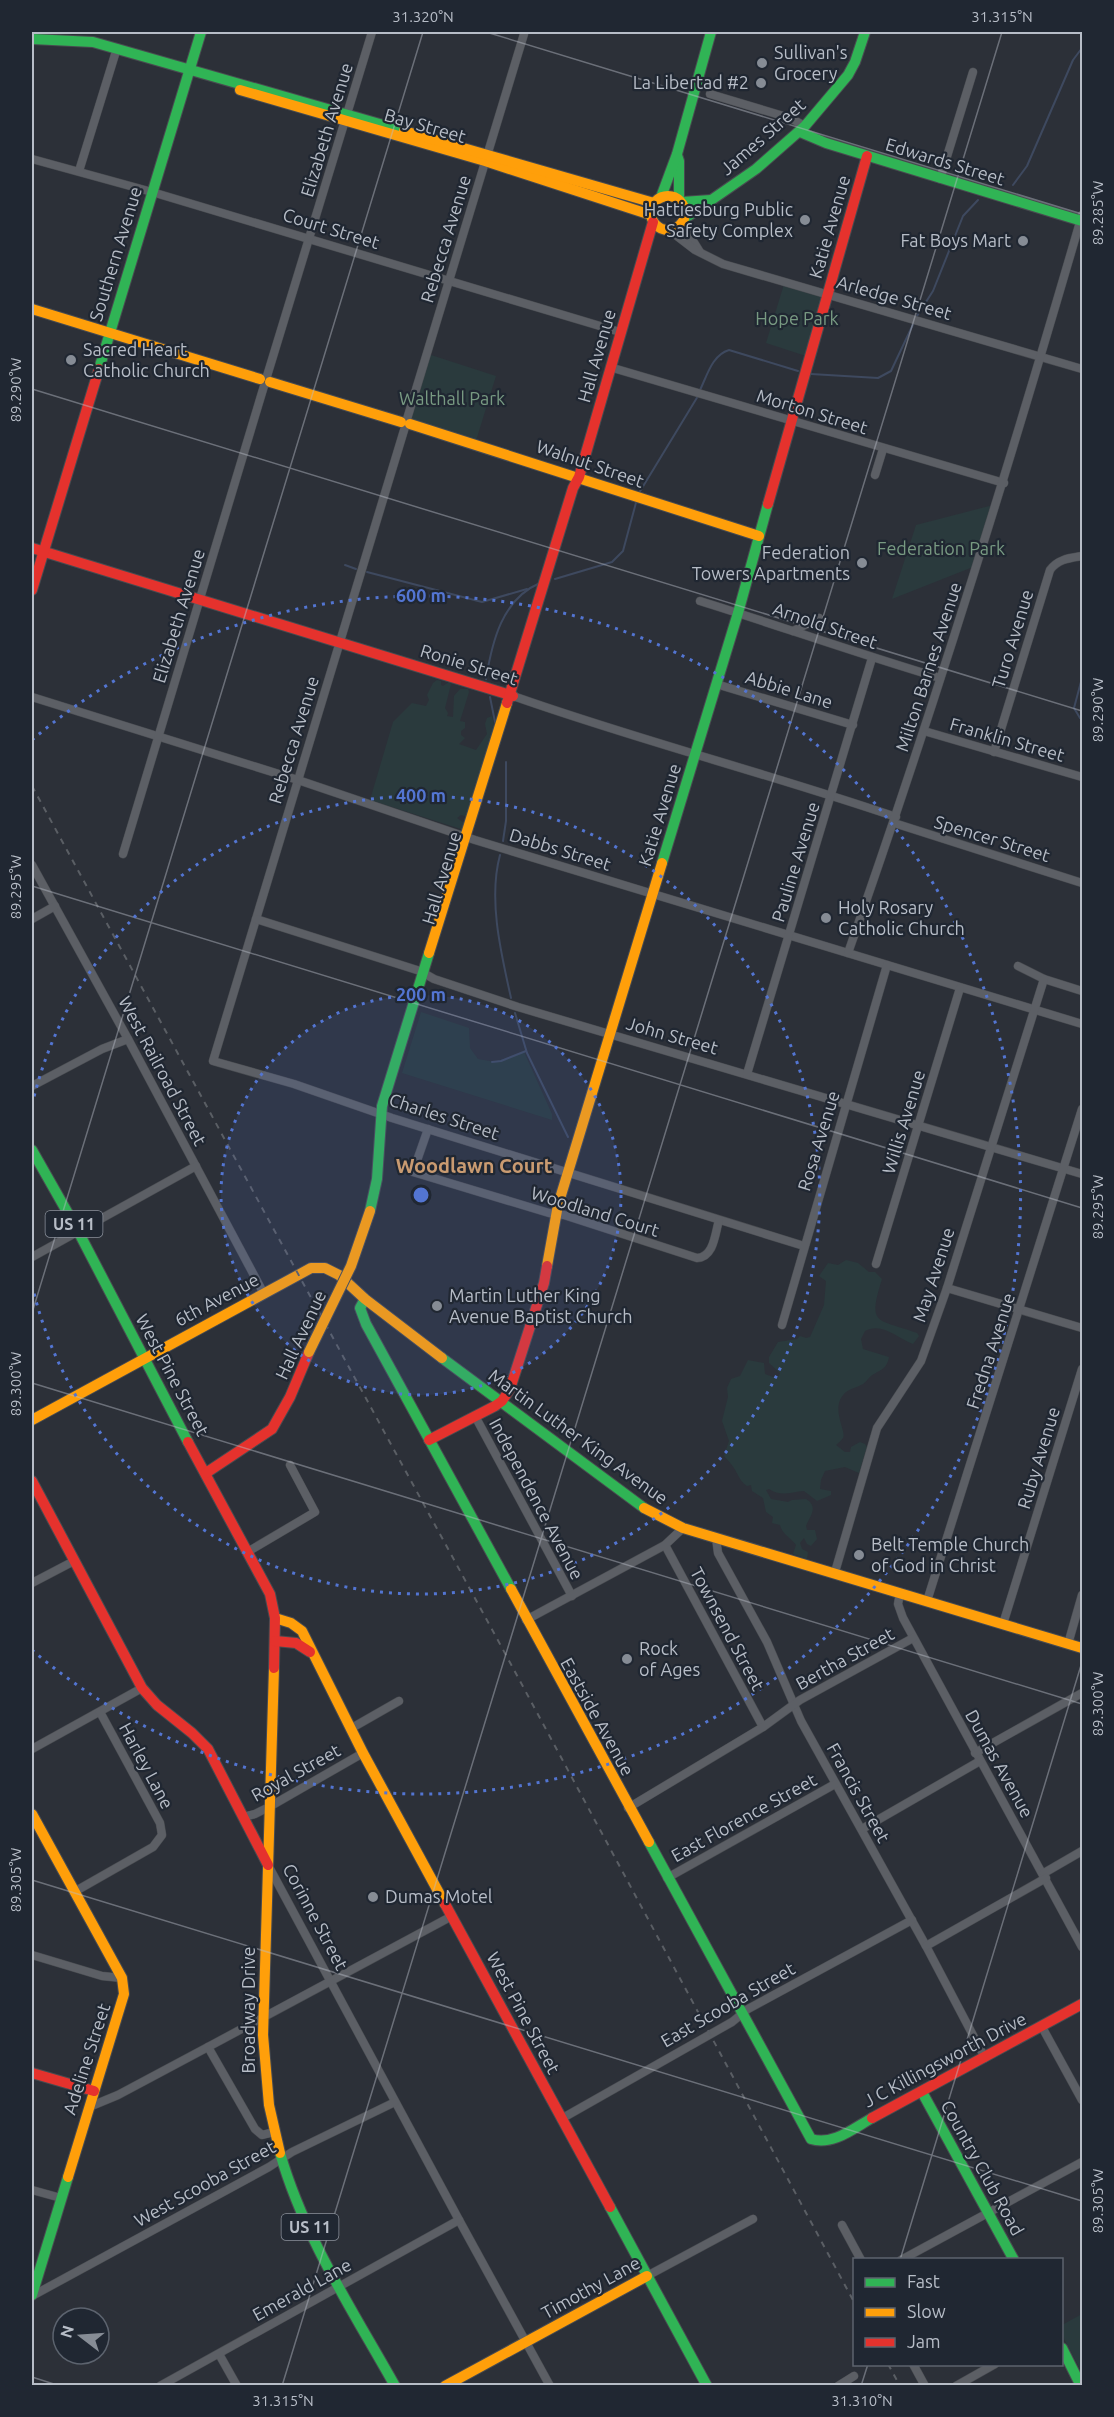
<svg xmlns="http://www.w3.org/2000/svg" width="1114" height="2417" font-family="Ubuntu,sans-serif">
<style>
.green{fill:#2a3a3d}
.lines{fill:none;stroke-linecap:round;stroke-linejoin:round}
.stream{stroke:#3e495f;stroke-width:2}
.street-casing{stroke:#484b50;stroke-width:9}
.fast-casing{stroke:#484b50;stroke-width:12}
.slow-casing{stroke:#484b50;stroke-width:12}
.jam-casing{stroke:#484b50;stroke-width:12}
.street{stroke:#5c5f65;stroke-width:8}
.fast{stroke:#30b455;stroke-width:10}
.slow{stroke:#ff9f0a;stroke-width:10}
.jam{stroke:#e5322d;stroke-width:10}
.rail{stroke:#5a5e64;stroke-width:2;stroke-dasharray:6 6;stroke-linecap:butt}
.slow-bridge-casing{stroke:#484b50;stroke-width:12;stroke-linecap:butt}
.slow-bridge{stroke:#ff9f0a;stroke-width:10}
.ticks{fill:none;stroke:#b7bdc7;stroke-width:1.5;stroke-opacity:0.45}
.ring{fill:none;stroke:#5375d2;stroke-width:3;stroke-dasharray:3 6}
.poi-dot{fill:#868c95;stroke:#202732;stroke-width:2}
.labels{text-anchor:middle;stroke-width:4.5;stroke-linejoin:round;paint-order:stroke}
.shield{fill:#202732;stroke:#8a909a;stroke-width:1.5}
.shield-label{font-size:16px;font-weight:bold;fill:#b7bdc7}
.poi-label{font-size:18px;fill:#b7bdc7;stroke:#202732;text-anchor:start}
.street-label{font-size:18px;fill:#b7bdc7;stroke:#202732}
.park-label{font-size:18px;fill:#789a82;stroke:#202732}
.neighbourhood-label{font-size:20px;font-weight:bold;fill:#c99b71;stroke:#202732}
.centre{fill:#5375d2;stroke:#202732;stroke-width:3}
.ring-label{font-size:18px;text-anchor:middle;font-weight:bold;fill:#5375d2;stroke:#202732;stroke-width:4.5;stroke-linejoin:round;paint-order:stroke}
.neatline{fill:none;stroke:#b7bdc7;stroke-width:2}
.ticks-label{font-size:15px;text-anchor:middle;fill:#b7bdc7}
</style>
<rect width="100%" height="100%" fill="#2c3038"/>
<g class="green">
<path d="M785,281L828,295L809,357L766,343Z"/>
<path d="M428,354L496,376L475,444L410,420Z"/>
<path d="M997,504L978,565L892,599L916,525Z"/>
<path d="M437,680L441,681V685L443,686L449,682L451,684L445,708L448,713L447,716L453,717L454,696L460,689H468L469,692L460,721L465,722V728L461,731V735L465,738L459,744L476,750L487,734L485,724L487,718L492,716L496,732L472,806L468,809L469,817L461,815L457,818L464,823V830L370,800L393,722L412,703L426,706L429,700L427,695L433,683Z"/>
<path d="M421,1012L469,1028L470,1048L478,1059L495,1062L524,1052L552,1114V1120L402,1073Z"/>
<path d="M846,1260L858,1263L869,1272H875L882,1279C867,1327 877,1318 917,1333L919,1336L913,1344C897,1338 882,1322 865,1331L861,1339L863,1349L889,1357C887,1370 879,1370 871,1376C867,1379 866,1383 861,1385C856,1388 848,1389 844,1394C830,1409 847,1431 843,1438C841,1441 838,1443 836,1445L845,1452H850L851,1447L860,1442L865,1444L867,1447L859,1473L845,1467L825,1471L821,1480L820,1489L831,1491V1495L817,1501L804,1491C791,1492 781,1497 769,1489L766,1490L771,1499L788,1502L792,1500L806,1499C819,1507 810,1516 806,1526L807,1530H815L817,1539L811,1546L807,1544L804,1538L800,1543L802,1549L808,1552L807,1559L793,1554L796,1545C791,1538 782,1534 780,1525L772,1523L773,1517L766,1512L763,1498L752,1491L751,1485L747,1486C738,1480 738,1472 731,1464C729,1461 726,1459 724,1456L729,1441L722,1421L728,1397L727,1388L731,1379L740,1376L748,1360L764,1363L765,1374L773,1377L779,1376L780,1373L769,1363V1357L778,1342L797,1339L800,1336L806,1338L810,1337L824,1305L826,1281L819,1276L828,1263L838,1265Z"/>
<path d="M1082,2314V2373L1062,2335V2325Z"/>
</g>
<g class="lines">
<g class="stream">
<path d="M1013,185L1027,166L1073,60L1082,48"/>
<path d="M811,374L878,378L891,371L917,316L933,291L963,216L978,200"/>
<path d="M700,390C707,376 712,355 729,350L798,371"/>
<path d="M639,493L698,396"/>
<path d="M345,565L356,569"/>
<path d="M367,572L482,602L527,589"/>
<path d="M555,579L612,562L623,551L637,499"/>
<path d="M486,679C492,642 502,599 540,583"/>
<path d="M490,697L495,722"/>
<path d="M1080,718L1074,708L1082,678"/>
<path d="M503,841L506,821V762"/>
<path d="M500,855C488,899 501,953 511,998"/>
<path d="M515,1013L527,1053L568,1137"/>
<path d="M492,1062L501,1061L526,1051"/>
</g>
<defs>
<g id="street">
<path d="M710,94L790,118L805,126"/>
<path d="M32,159L152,192L620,332"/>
<path d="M79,171L117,48"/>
<path d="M940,179L973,72"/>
<path d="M682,223L700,252"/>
<path d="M669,230L695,250L723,264L1082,369"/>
<path d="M613,368L1004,483"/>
<path d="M267,376L372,32"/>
<path d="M407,419L524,34"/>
<path d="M405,427L213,1061L294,1084L392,1118L804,1246"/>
<path d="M875,475L883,449"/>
<path d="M700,601C780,626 859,654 940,678"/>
<path d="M793,631L819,618"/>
<path d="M716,684L853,725"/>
<path d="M32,697L298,780L475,840L1082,1024"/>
<path d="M516,697C641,741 770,774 896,817"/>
<path d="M924,731L1082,777"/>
<path d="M994,752L1050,570C1058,559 1070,558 1082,556"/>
<path d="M894,823L1082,883"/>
<path d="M123,854L264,386"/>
<path d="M32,865L128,1039L264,1294"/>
<path d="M32,919L55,906"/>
<path d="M256,919L420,971L434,979L518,1007L1082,1174"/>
<path d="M848,953C934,709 1010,463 1082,215"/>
<path d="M1018,966L1044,979L1082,991"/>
<path d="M747,1074L872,658"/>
<path d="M32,1086L102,1049L128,1039"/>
<path d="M428,1129L413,1172L549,1213L564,1215L697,1258C714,1257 715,1234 719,1220"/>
<path d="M32,1257L196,1166"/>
<path d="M876,1264L960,988"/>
<path d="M947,1288L1082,1328"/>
<path d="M782,1325L887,965"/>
<path d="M475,1416L572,1596"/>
<path d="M716,1538L718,1553L767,1642L801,1721L926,1946L985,2058"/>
<path d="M665,1545L763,1727"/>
<path d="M249,1551L315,1512L290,1465"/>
<path d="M835,1572L877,1428L921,1361L947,1288L1044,979"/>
<path d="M32,1583L74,1561"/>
<path d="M900,1593L898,1604L903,1618L1082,1947"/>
<path d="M927,1601L1082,1109"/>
<path d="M526,1620L665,1545L683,1528"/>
<path d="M1003,1624L1082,1369"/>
<path d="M1068,1644L1082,1595"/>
<path d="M350,1729L399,1701"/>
<path d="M32,1749L142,1688"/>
<path d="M975,1753L1082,1693"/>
<path d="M628,1808L763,1727L800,1700L913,1638"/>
<path d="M243,1817L255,1814L269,1807L363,1753"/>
<path d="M862,1829L980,1761"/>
<path d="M269,1867L459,2220L550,2386"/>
<path d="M1044,1873L1082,1851"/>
<path d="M667,1878L835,1784"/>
<path d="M74,1892L153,1847L162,1835L160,1823L100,1712"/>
<path d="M926,1946L1046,1878"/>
<path d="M32,1955L102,1976L122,1978"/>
<path d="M1042,2027L1082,2100"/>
<path d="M208,2047L255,2129L262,2135L274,2132"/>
<path d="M89,2107L118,2095L208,2047L452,1916"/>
<path d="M561,2119L732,2022L748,2009L912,1920"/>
<path d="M32,2190L61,2198"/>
<path d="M842,2225L861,2260"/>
<path d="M901,2260L1082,2162"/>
<path d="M647,2276L753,2219"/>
<path d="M32,2296L269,2167L292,2152L395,2102"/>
<path d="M219,2354L237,2386"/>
<path d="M913,2364L925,2386"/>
<path d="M160,2386L459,2220"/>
<path d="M838,2386L854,2376"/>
<path d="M956,2386L995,2364"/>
</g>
<g id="fast">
<path d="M32,39L93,42L404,131"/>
<path d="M800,132L826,143L1082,221"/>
<path d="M677,155L679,161V199"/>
<path d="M661,197L677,154L711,32"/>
<path d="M682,202L711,200"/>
<path d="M684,219L756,169L805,126L848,75L855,62L865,32"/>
<path d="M99,369L201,32"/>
<path d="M662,863L738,613L768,504"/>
<path d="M32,1150L78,1231L188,1442"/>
<path d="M370,1211L377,1179L382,1106L429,953"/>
<path d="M365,1299L360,1308L366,1324L511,1589"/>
<path d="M442,1358L644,1508"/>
<path d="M649,1842L811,2139C833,2146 854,2128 872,2118"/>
<path d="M922,2092L1014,2260"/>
<path d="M280,2153C304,2237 353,2311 395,2386"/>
<path d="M610,2207L707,2386"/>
<path d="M32,2295L68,2177"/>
<path d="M1062,2348L1081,2386"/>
</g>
<g id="slow">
<path d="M240,90L485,161L651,215"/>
<path d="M404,131L654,203"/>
<circle cx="668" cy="213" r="17"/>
<path d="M32,309L260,379"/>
<path d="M270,382L401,422"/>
<path d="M410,424L759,536"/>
<path d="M429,953L507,703"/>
<path d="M547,1266L558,1205L662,863"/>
<path d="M32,1420L311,1268H325L339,1275L365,1299L442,1358"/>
<path d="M644,1508L683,1528L1082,1648"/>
<path d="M511,1589L649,1842"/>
<path d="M275,1618L291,1623L302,1631L363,1753L445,1904"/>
<path d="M274,1668L263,2035L269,2105L280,2153"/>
<path d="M32,1814L122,1978L124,1994L68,2177"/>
<path d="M445,2386L647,2276"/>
</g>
<g id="jam">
<path d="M768,504L867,156"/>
<path d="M32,548L513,696"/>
<path d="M32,590L99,369"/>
<path d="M507,703L573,488L579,477L653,222"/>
<path d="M429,1440L495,1406L502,1401L510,1389L544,1283L547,1266"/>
<path d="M188,1442L270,1594L275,1618L274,1668"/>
<path d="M206,1473L272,1429L290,1397L309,1352"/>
<path d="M32,1481L142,1688L157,1705L192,1733L208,1749L268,1865"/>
<path d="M275,1641L296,1643L310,1652"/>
<path d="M445,1904L610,2207"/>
<path d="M32,2073L94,2091"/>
<path d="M872,2118L1082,2004"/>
</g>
</defs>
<use href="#street" class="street-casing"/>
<use href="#fast" class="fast-casing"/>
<use href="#slow" class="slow-casing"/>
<use href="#jam" class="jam-casing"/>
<use href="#street" class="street"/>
<use href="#fast" class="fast"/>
<use href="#slow" class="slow"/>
<use href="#jam" class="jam"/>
<g class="rail">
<path d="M32,786L513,1668L854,2302"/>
<path d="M888,2364L900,2386"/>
</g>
<defs>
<path id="slow-bridge" d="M309,1352L351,1266L370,1211"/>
</defs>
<use href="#slow-bridge" class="slow-bridge-casing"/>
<use href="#slow-bridge" class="slow-bridge"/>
</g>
<path class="ticks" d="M486,32L1082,214M32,389L1082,711M32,886L1082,1208M32,1313L423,32M32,1383L1082,1704M32,1880L1082,2201M900,2260L1082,1662M32,2377L60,2386M282,2386L1002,32M861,2386L868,2364"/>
<circle cx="421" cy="1195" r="200" fill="#5375d2" fill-opacity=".12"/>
<g class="ring">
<circle cx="421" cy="1195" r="200"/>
<path d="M32 1105A399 399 0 1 1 32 1285"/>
<path d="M32 740A599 599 0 1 1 32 1650"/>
</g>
<g class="poi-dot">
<circle cx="762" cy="63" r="6"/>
<circle cx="761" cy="83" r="6"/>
<circle cx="805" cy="220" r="6"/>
<circle cx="1023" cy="241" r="6"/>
<circle cx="71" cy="360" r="6"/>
<circle cx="862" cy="563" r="6"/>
<circle cx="826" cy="918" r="6"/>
<circle cx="437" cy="1306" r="6"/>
<circle cx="859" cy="1555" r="6"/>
<circle cx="627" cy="1659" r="6"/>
<circle cx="373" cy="1897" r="6"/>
</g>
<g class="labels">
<g class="shield">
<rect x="45.5" y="1211" width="57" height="26" rx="4.5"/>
<rect x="281.5" y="2214" width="57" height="26" rx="4.5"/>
</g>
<g class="shield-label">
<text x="74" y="1230">US 11</text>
<text x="310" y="2233">US 11</text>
</g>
<g class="poi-label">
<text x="774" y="59">Sullivan's<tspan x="774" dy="21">Grocery</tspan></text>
<text x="749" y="89" text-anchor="end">La Libertad #2</text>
<text x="793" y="216" text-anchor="end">Hattiesburg Public<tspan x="793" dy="21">Safety Complex</tspan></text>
<text x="1011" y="247" text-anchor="end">Fat Boys Mart</text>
<text x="83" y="356">Sacred Heart<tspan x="83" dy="21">Catholic Church</tspan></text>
<text x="850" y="559" text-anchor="end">Federation<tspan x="850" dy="21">Towers Apartments</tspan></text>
<text x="838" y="914">Holy Rosary<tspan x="838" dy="21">Catholic Church</tspan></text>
<text x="449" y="1302">Martin Luther King<tspan x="449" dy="21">Avenue Baptist Church</tspan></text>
<text x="871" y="1551">Belt Temple Church<tspan x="871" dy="21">of God in Christ</tspan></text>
<text x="639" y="1655">Rock<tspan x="639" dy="21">of Ages</tspan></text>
<text x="385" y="1903">Dumas Motel</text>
</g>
<g class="street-label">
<text transform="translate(425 126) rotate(16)" y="6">Bay Street</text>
<text transform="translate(327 130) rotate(-73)" y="6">Elizabeth Avenue</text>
<text transform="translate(763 137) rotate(-41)" y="6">James Street</text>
<text transform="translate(945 162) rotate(17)" y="6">Edwards Street</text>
<text transform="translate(830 227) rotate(-74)" y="6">Katie Avenue</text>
<text transform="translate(331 229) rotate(17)" y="6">Court Street</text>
<text transform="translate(446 239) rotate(-73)" y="6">Rebecca Avenue</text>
<text transform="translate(116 254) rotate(-73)" y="6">Southern Avenue</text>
<text transform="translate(894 298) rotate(16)" y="6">Arledge Street</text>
<text transform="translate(597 356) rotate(-74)" y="6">Hall Avenue</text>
<text transform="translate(812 412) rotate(17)" y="6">Morton Street</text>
<text transform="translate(590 464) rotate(19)" y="6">Walnut Street</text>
<text transform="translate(179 616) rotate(-73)" y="6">Elizabeth Avenue</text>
<text transform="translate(825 626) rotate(19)" y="6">Arnold Street</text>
<text transform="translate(1013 639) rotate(-73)" y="6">Turo Avenue</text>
<text transform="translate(469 665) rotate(17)" y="6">Ronie Street</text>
<text transform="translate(929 667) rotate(-72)" y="6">Milton Barnes Avenue</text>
<text transform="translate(789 690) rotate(17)" y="6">Abbie Lane</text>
<text transform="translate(294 740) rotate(-73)" y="6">Rebecca Avenue</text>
<text transform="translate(1007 740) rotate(16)" y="6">Franklin Street</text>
<text transform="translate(660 815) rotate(-73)" y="6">Katie Avenue</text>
<text transform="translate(992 839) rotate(17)" y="6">Spencer Street</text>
<text transform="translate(560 850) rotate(17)" y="6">Dabbs Street</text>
<text transform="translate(796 862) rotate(-73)" y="6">Pauline Avenue</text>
<text transform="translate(442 878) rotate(-73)" y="6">Hall Avenue</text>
<text transform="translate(672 1036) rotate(16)" y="6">John Street</text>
<text transform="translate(162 1071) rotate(62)" y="6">West Railroad Street</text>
<text transform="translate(444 1117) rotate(18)" y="6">Charles Street</text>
<text transform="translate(904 1122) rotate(-73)" y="6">Willis Avenue</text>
<text transform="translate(819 1141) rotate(-73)" y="6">Rosa Avenue</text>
<text transform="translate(595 1212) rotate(17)" y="6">Woodland Court</text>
<text transform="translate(934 1275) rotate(-72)" y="6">May Avenue</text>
<text transform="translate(217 1300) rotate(-28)" y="6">6th Avenue</text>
<text transform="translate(301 1335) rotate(-65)" y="6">Hall Avenue</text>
<text transform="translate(991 1351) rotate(-72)" y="6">Fredna Avenue</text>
<text transform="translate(172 1375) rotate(62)" y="6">West Pine Street</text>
<text transform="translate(578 1437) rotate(36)" y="6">Martin Luther King Avenue</text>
<text transform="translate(1039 1458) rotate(-73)" y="6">Ruby Avenue</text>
<text transform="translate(536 1499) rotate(62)" y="6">Independence Avenue</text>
<text transform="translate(727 1629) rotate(62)" y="6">Townsend Street</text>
<text transform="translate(845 1659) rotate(-29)" y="6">Bertha Street</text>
<text transform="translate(597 1717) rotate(61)" y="6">Eastside Avenue</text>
<text transform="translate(999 1764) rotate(61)" y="6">Dumas Avenue</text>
<text transform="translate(146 1766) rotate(62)" y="6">Harley Lane</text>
<text transform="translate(296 1773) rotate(-29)" y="6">Royal Street</text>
<text transform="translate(858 1793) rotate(61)" y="6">Francis Street</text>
<text transform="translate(744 1818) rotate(-29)" y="6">East Florence Street</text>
<text transform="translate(315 1917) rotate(62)" y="6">Corinne Street</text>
<text transform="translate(728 2005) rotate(-30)" y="6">East Scooba Street</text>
<text transform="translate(249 2010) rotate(-90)" y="6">Broadway Drive</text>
<text transform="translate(523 2013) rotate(62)" y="6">West Pine Street</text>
<text transform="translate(87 2059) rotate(-72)" y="6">Adeline Street</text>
<text transform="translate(945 2060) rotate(-28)" y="6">J C Killingsworth Drive</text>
<text transform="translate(982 2168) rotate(61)" y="6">Country Club Road</text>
<text transform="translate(205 2184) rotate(-29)" y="6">West Scooba Street</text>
<text transform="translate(591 2288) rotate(-29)" y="6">Timothy Lane</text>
<text transform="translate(302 2290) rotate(-29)" y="6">Emerald Lane</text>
</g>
<g class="park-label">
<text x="797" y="325">Hope Park</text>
<text x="452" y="405">Walthall Park</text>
<text x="941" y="555">Federation Park</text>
</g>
<g class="neighbourhood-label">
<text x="474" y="1173">Woodlawn Court</text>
</g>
</g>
<circle cx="421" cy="1195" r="9" class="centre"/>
<g class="ring-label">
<text x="421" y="602">600 m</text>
<text x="421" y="802">400 m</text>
<text x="421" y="1001">200 m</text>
</g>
<rect width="1114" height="2417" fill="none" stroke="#202732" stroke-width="66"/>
<rect x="853" y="2258" width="210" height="108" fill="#202732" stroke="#5c636e" stroke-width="1.5"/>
<rect x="865" y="2278" width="30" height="9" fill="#30b455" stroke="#5c636e" stroke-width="1.5"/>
<text x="907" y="2288" font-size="18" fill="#b7bdc7">Fast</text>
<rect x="865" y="2308" width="30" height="9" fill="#ff9f0a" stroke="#5c636e" stroke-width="1.5"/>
<text x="907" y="2318" font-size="18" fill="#b7bdc7">Slow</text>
<rect x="865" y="2338" width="30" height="9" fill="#e5322d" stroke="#5c636e" stroke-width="1.5"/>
<text x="907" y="2348" font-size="18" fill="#b7bdc7">Jam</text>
<g transform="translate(81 2336) rotate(287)"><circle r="28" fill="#202732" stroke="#5c636e" stroke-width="1.5"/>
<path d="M0-4.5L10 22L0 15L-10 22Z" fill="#868c95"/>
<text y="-9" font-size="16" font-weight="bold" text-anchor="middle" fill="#b7bdc7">N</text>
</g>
<rect x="33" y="33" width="1048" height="2351" class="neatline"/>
<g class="ticks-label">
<text x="423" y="22">31.320°N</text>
<text x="1002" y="22">31.315°N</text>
<text transform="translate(1098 213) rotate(-90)" y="5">89.285°W</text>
<text transform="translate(16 390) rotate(-90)" y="5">89.290°W</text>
<text transform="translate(1098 710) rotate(-90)" y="5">89.290°W</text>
<text transform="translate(16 887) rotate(-90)" y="5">89.295°W</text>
<text transform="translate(1098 1207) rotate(-90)" y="5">89.295°W</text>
<text transform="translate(16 1384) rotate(-90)" y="5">89.300°W</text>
<text transform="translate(1098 1704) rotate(-90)" y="5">89.300°W</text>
<text transform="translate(16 1880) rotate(-90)" y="5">89.305°W</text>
<text transform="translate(1098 2201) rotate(-90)" y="5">89.305°W</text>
<text x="283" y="2406">31.315°N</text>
<text x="862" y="2406">31.310°N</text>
</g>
</svg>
